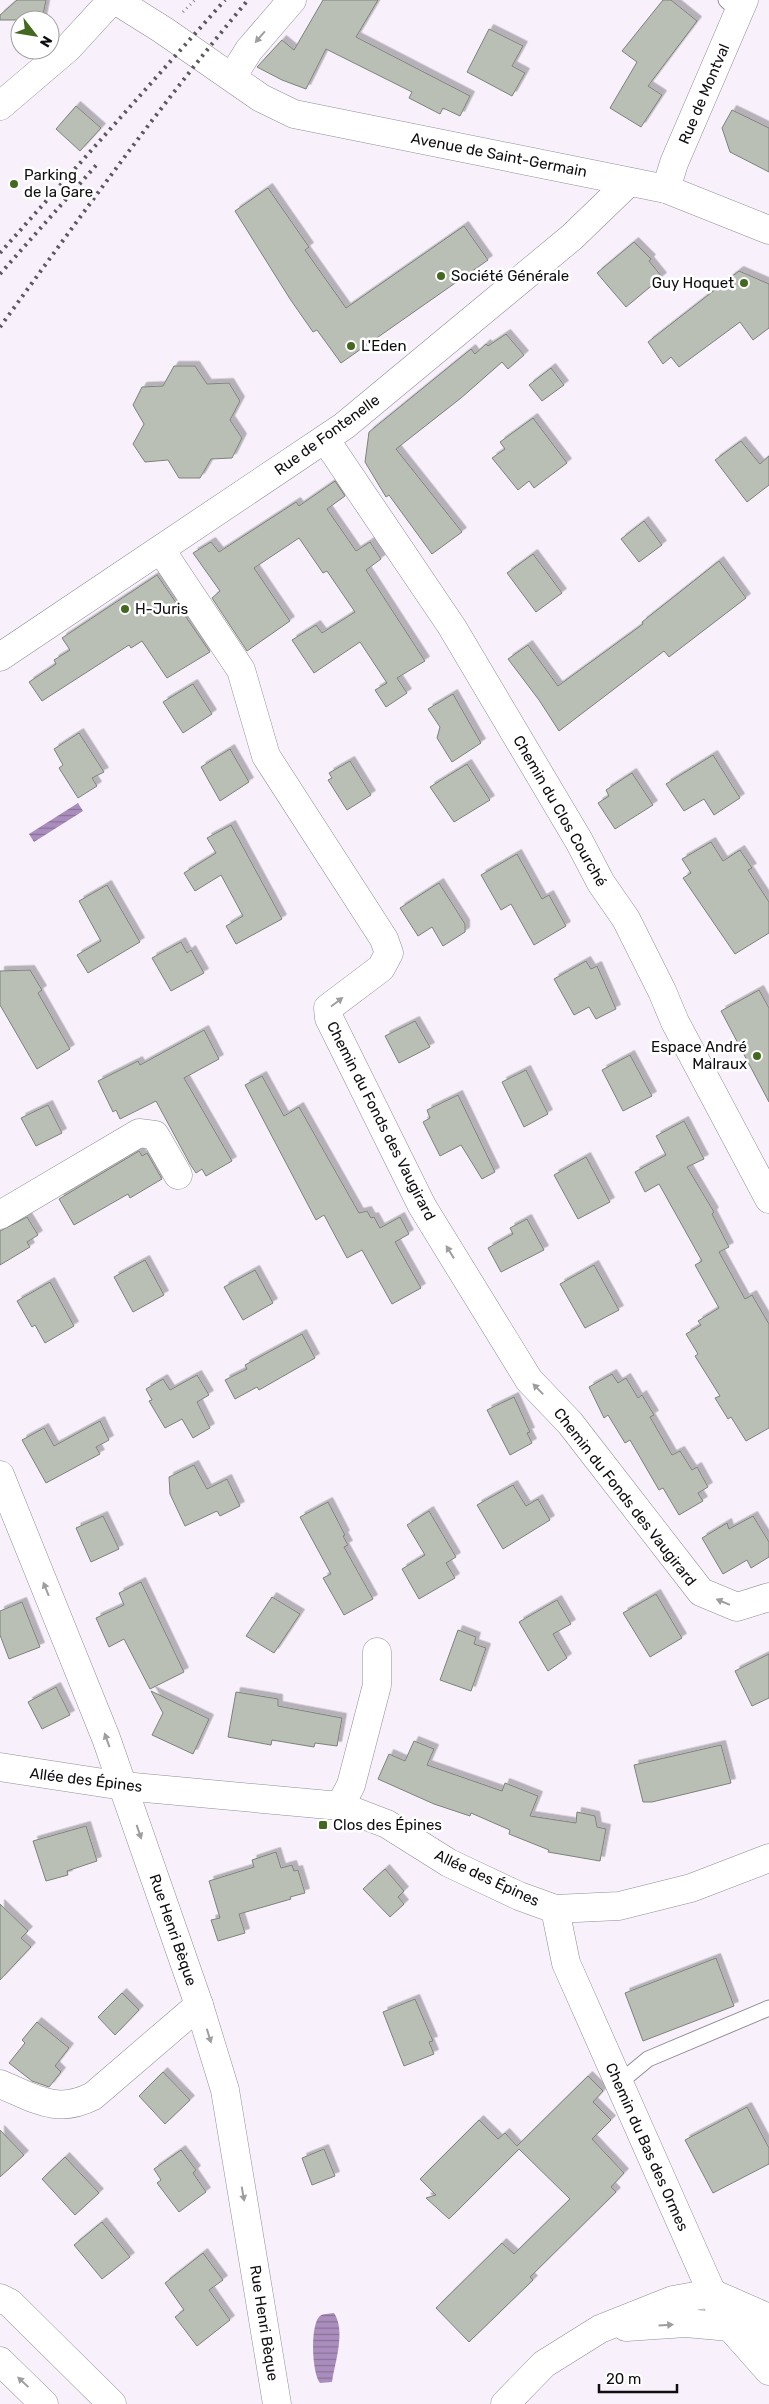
<svg xmlns="http://www.w3.org/2000/svg" width="769" height="2404" font-family="Rubik,sans-serif">
<style>
.water{fill:url(#water-rules)}
.building{fill:#b9bfb4;stroke:#7d8379;filter:url(#shadow)}
.lines{fill:none;stroke-linecap:round;stroke-linejoin:round}
.lane-casing{stroke:#928d96;stroke-width:17}
.street-casing{stroke:#928d96;stroke-width:29}
.secondary-casing{stroke:#928d96;stroke-width:29}
.primary-casing{stroke:#928d96;stroke-width:29}
.path{stroke:#8f8a91;stroke-width:3;stroke-dasharray:1 4;stroke-linecap:butt}
.lane{stroke:#fff;stroke-width:15}
.street{stroke:#fff;stroke-width:28}
.secondary{stroke:#fff;stroke-width:28}
.primary{stroke:#fff;stroke-width:28}
.rail{stroke:#5c585e;stroke-width:4;stroke-dasharray:2.5 5;stroke-linecap:butt}
.oneway{fill:#9f9e9f}
.poi-dot{fill:#456820;stroke:#fff;stroke-width:2}
.labels{text-anchor:middle;stroke-width:5;stroke-linejoin:round;paint-order:stroke}
.street-label{font-size:15px;fill:#0f0d10;stroke:#fff}
.poi-label{font-size:15px;fill:#0f0d10;stroke:#fff;text-anchor:start}
</style>
<defs>
<pattern id="water-rules" width="6" height="5" patternUnits="userSpaceOnUse" patternTransform="scale(1.25)"><rect width="6" height="5" fill="#aa8dbd"/><path d="M0 2.5h6" fill="none" stroke="#897298"/></pattern>
<filter id="shadow"><feDropShadow dx="4.5" dy="-4.5" stdDeviation="0" flood-color="#0004"/></filter>
</defs>
<rect width="100%" height="100%" fill="#f8f1fc"/>
<g class="water">
<path d="M78,803L83,811L34,842L29,834Z"/>
<path d="M334,2313C346,2331 335,2362 332,2382L320,2383C312,2373 310,2327 319,2317C322,2313 329,2314 334,2313Z"/>
</g>
<g class="building">
<path d="M17,0H46L42,20H0V15Z"/>
<path d="M323,0H378L356,37L470,96L460,116L443,108L440,114L409,98L412,92L326,49L306,89L282,80L257,67L282,40L294,50Z"/>
<path d="M663,0H671L697,21L648,86L662,95L641,127L610,108L637,62L622,51Z"/>
<path d="M489,29L523,46L512,66L525,73L512,96L467,72Z"/>
<path d="M76,106L101,128L80,151L56,129Z"/>
<path d="M732,110L769,128V172L730,152L722,128Z"/>
<path d="M268,188L309,247L305,250L346,308L464,226L488,260L341,363L317,330L313,332L290,299L235,211Z"/>
<path d="M634,242L651,259L649,261L662,277L626,307L597,273Z"/>
<path d="M739,271L769,284V328L753,340L740,322L679,367L671,357L663,364L648,342Z"/>
<path d="M506,334L524,355L508,369L502,362L461,398L396,449L462,532L432,554L389,495L386,497L365,462L369,432L471,349L475,354L486,344L488,346Z"/>
<path d="M174,366H195L207,384L229,383L240,401L230,420L242,438L232,458L211,459L200,478H179L168,460L145,462L133,444L144,424L133,405L142,387L163,386Z"/>
<path d="M551,368L564,385L542,401L529,385Z"/>
<path d="M533,418L567,463L534,488L529,481L518,490L492,458L505,449L500,442Z"/>
<path d="M741,441L760,464L769,456V485L747,502L715,460Z"/>
<path d="M335,481L345,496L327,509L356,551L370,542L381,559L366,570L425,661L397,678L407,693L386,707L375,690L387,683L360,642L314,673L292,640L316,625L322,633L355,612L327,571L323,573L299,538L254,568L290,621L247,651L212,598L220,591L193,553L211,542L219,552L296,502L299,506Z"/>
<path d="M644,521L662,545L639,562L621,539Z"/>
<path d="M533,554L562,593L536,612L507,573Z"/>
<path d="M719,561L746,598L669,657L664,651L559,731L539,700L508,659L528,645L558,686L643,624L642,622Z"/>
<path d="M157,575L210,652L167,678L142,641L131,648L129,645L42,701L29,682L56,664L54,660L70,650L62,638Z"/>
<path d="M193,684L212,714L183,733L163,702Z"/>
<path d="M453,694L481,743L452,762L437,738L440,727L428,709Z"/>
<path d="M79,733L104,772L92,778L97,786L78,798L59,768L63,765L54,749Z"/>
<path d="M230,749L249,782L220,801L201,767Z"/>
<path d="M713,755L740,798L714,815L704,799L684,811L666,784Z"/>
<path d="M350,761L371,795L347,810L328,780L332,778L329,773Z"/>
<path d="M467,764L490,800L454,822L430,787Z"/>
<path d="M632,773L653,805L615,829L598,803L609,796L606,790Z"/>
<path d="M231,825L282,919L236,944L226,926L243,916L221,875L195,891L184,873L216,853L207,838Z"/>
<path d="M711,842L723,861L740,850L752,868L748,870L769,902V933L735,954L683,878L691,873L682,859Z"/>
<path d="M517,854L542,899L549,895L566,926L534,945L511,904L501,910L481,875Z"/>
<path d="M439,883L465,924V932L443,946L432,927L418,936L400,908Z"/>
<path d="M107,885L140,942L88,973L77,955L101,941L79,901Z"/>
<path d="M181,942L187,953L191,950L204,973L171,991L152,958Z"/>
<path d="M586,961L591,969L597,966L616,1009L596,1019L589,1007L574,1015L554,979Z"/>
<path d="M30,970L42,990L38,993L70,1049L37,1069L0,1005V971Z"/>
<path d="M759,990L769,1008V1102L721,1011Z"/>
<path d="M415,1021L430,1047L399,1063L385,1036Z"/>
<path d="M204,1030L219,1059L184,1078L232,1161L206,1176L202,1169L196,1173L190,1164L156,1101L120,1119L116,1110L113,1112L98,1081L138,1061L140,1065Z"/>
<path d="M630,1055L652,1096L623,1111L602,1070Z"/>
<path d="M526,1070L548,1114L524,1127L502,1082Z"/>
<path d="M262,1076L284,1116L299,1107L359,1213L367,1211L371,1218L374,1217L380,1228L400,1217L409,1234L395,1242L421,1288L392,1304L362,1250L347,1258L324,1215L316,1220L245,1085Z"/>
<path d="M458,1095L495,1172L482,1179L461,1145L440,1156L423,1122L430,1118L427,1110Z"/>
<path d="M48,1105L62,1133L36,1146L21,1118Z"/>
<path d="M684,1121L704,1159L687,1167L714,1212L712,1214L729,1247L719,1252L745,1299L752,1295L769,1324V1428L746,1441L731,1417L728,1419L715,1398L720,1396L695,1356L698,1354L686,1334L701,1325L698,1321L719,1308L695,1265L702,1261L659,1184L645,1192L635,1172L666,1155L656,1136Z"/>
<path d="M139,1151L142,1156L147,1153L162,1179L130,1198L128,1194L74,1225L59,1199Z"/>
<path d="M586,1157L610,1202L578,1219L554,1175Z"/>
<path d="M27,1217L38,1235L27,1242L30,1247L0,1265V1231Z"/>
<path d="M527,1219L544,1250L501,1272L488,1248L513,1234L510,1228Z"/>
<path d="M145,1260L164,1295L133,1312L114,1277Z"/>
<path d="M594,1265L619,1310L585,1328L560,1284Z"/>
<path d="M255,1270L273,1303L243,1320L224,1287Z"/>
<path d="M50,1282L74,1326L45,1343L35,1325L32,1327L17,1301Z"/>
<path d="M302,1334L315,1358L259,1390L257,1387L235,1399L225,1380L247,1369L245,1365Z"/>
<path d="M612,1374L618,1383L626,1378L638,1398L642,1395L654,1415L650,1417L672,1455L680,1451L692,1470L697,1467L708,1487L698,1493L703,1501L679,1515L663,1488L659,1490L630,1440L625,1443L608,1415L604,1418L589,1387Z"/>
<path d="M197,1375L209,1395L197,1402L210,1428L193,1438L182,1419L165,1428L149,1401L152,1400L146,1389L163,1379L170,1390Z"/>
<path d="M514,1397L530,1432L527,1433L532,1443L510,1455L487,1410Z"/>
<path d="M100,1421L109,1440L96,1447L100,1454L46,1483L22,1440L44,1428L54,1446Z"/>
<path d="M194,1465L207,1489L227,1479L240,1506L220,1516L217,1511L185,1526L170,1494L169,1477Z"/>
<path d="M513,1485L526,1506L538,1499L550,1520L503,1549L477,1505Z"/>
<path d="M328,1502L345,1535L343,1536L348,1545L344,1547L373,1599L344,1615L323,1578L331,1574L300,1517Z"/>
<path d="M429,1511L456,1557L446,1563L455,1578L419,1599L402,1569L425,1555L407,1525Z"/>
<path d="M103,1516L119,1549L91,1562L76,1528Z"/>
<path d="M753,1516L769,1542V1557L751,1568L747,1560L723,1574L702,1538L727,1523L729,1529Z"/>
<path d="M141,1582L184,1672L150,1689L124,1639L109,1647L96,1618L124,1605L119,1593Z"/>
<path d="M656,1594L682,1638L650,1657L623,1613Z"/>
<path d="M272,1597L300,1614L274,1653L246,1636Z"/>
<path d="M557,1600L571,1624L553,1634L567,1658L548,1671L519,1622Z"/>
<path d="M22,1602L40,1647L9,1659L0,1635V1611Z"/>
<path d="M458,1630L476,1637L474,1644L486,1648L471,1691L440,1680Z"/>
<path d="M769,1654V1698L752,1706L735,1671Z"/>
<path d="M56,1687L70,1715L42,1729L28,1702Z"/>
<path d="M151,1691L209,1719L193,1754L152,1735L163,1713Z"/>
<path d="M236,1692L278,1699V1706L342,1718L337,1746L315,1743L314,1747L272,1740L271,1745L228,1737Z"/>
<path d="M414,1741L434,1749L427,1765L502,1791L505,1783L538,1796L530,1816L576,1823L577,1812L595,1816L597,1827L606,1829L600,1861L548,1852L549,1850L509,1834L510,1830L471,1813L470,1816L434,1804L378,1779L389,1754L405,1761Z"/>
<path d="M721,1745L731,1783L652,1802H643L634,1765Z"/>
<path d="M86,1826L97,1861L67,1871L68,1875L46,1881L33,1841Z"/>
<path d="M276,1852L281,1868L292,1865L294,1871L298,1870L305,1893L290,1897L291,1899L239,1914L245,1933L218,1941L211,1920L220,1918L209,1881L254,1867L252,1860Z"/>
<path d="M385,1869L404,1891L398,1897L404,1904L390,1917L363,1889Z"/>
<path d="M0,1904L28,1931L21,1938L31,1947L0,1980Z"/>
<path d="M716,1958L734,2006L643,2041L625,1993Z"/>
<path d="M122,1993L139,2010L115,2035L98,2017Z"/>
<path d="M415,1999L433,2041L429,2042L434,2054L404,2066L383,2012Z"/>
<path d="M37,2022L69,2048L55,2066L61,2072L49,2087L32,2081L9,2063L25,2043L22,2040Z"/>
<path d="M163,2072L190,2100L165,2124L139,2096Z"/>
<path d="M588,2076L603,2091L593,2102L611,2120L592,2139L624,2173L611,2187L616,2192L530,2277L533,2280L469,2342L436,2308L502,2243L514,2254L570,2199L519,2149L449,2219L426,2198L436,2195L420,2179L479,2120L498,2139L505,2133L517,2146Z"/>
<path d="M747,2107L769,2148V2164L713,2193L685,2140Z"/>
<path d="M0,2130L24,2155L0,2177Z"/>
<path d="M324,2149L335,2176L312,2185L302,2158Z"/>
<path d="M181,2150L196,2170L193,2173L206,2192L179,2212L157,2183L161,2180L154,2169Z"/>
<path d="M65,2157L99,2193L75,2215L42,2179Z"/>
<path d="M102,2222L130,2257L102,2279L74,2245Z"/>
<path d="M203,2253L223,2280L209,2290L230,2320L197,2346L175,2317L184,2310L165,2283Z"/>
</g>
<g class="lines">
<defs>
<g id="lane">
<path d="M726,0L739,12"/>
<path d="M619,2083L648,2059L769,2008"/>
</g>
<g id="street">
<path d="M232,77L249,50L292,0"/>
<path d="M0,106L68,48L112,0"/>
<path d="M666,189L674,163L744,0"/>
<path d="M325,439L452,627L579,841L601,883L626,919L662,991L675,1022L769,1199"/>
<path d="M161,550L241,670L266,756L384,939L389,953L381,968L328,1008L329,1018L422,1206L529,1380L570,1423L701,1592L737,1607L769,1597"/>
<path d="M0,657L344,426L572,237L629,182"/>
<path d="M0,1215L139,1133L155,1135L178,1175"/>
<path d="M0,1475L106,1738L199,2005L225,2090L277,2404"/>
<path d="M0,1767L123,1786L340,1806L387,1824L449,1863L519,1896L555,1909L619,1906L691,1888L769,1858"/>
<path d="M340,1806L351,1785L377,1685V1652"/>
<path d="M555,1909L566,1963L712,2293L730,2327L769,2371"/>
<path d="M0,2084C35,2098 56,2115 93,2096L199,2005"/>
</g>
<g id="secondary">
<path d="M115,0L163,30L261,98L294,114L666,189L769,230"/>
<path d="M0,2298L10,2303L112,2404"/>
<path d="M626,2327L686,2323L730,2327L769,2344"/>
<path d="M505,2404L544,2364L600,2329L673,2300L712,2293L769,2318"/>
</g>
<path id="primary" d="M0,2361L44,2404"/>
</defs>
<use href="#lane" class="lane-casing"/>
<use href="#street" class="street-casing"/>
<use href="#secondary" class="secondary-casing"/>
<use href="#primary" class="primary-casing"/>
<path class="path" d="M183,12L195,0"/>
<use href="#lane" class="lane"/>
<use href="#street" class="street"/>
<use href="#secondary" class="secondary"/>
<use href="#primary" class="primary"/>
<g class="rail">
<path d="M0,253L225,0"/>
<path d="M0,274L99,162"/>
<path d="M0,327C81,216 160,105 248,0"/>
</g>
</g>
<defs><path id="oneway-solid" d="M-6-.8H1V-3.2L6.5 0L1 3.2V.8H-6Z" transform="scale(1.25)"/></defs>
<g class="oneway">
<use href="#oneway-solid" transform="translate(260 37) rotate(131)"/>
<use href="#oneway-solid" transform="translate(337 1002) rotate(-37)"/>
<use href="#oneway-solid" transform="translate(450 1252) rotate(-122)"/>
<use href="#oneway-solid" transform="translate(538 1389) rotate(-134)"/>
<use href="#oneway-solid" transform="translate(46 1589) rotate(-112)"/>
<use href="#oneway-solid" transform="translate(723 1602) rotate(-157)"/>
<use href="#oneway-solid" transform="translate(107 1740) rotate(-110)"/>
<use href="#oneway-solid" transform="translate(139 1832) rotate(71)"/>
<use href="#oneway-solid" transform="translate(209 2036) rotate(73)"/>
<use href="#oneway-solid" transform="translate(243 2194) rotate(80)"/>
<use href="#oneway-solid" transform="translate(666 2325) rotate(-4)"/>
<use href="#oneway-solid" transform="translate(23 2382) rotate(-137)"/>
</g>
<g class="poi-dot">
<circle cx="14" cy="184" r="5"/>
<circle cx="441" cy="276" r="5"/>
<circle cx="744" cy="283" r="5"/>
<circle cx="351" cy="346" r="5"/>
<circle cx="125" cy="609" r="5"/>
<circle cx="757" cy="1056" r="5"/>
<rect x="318" y="1820" width="10" height="10" rx="2.5"/>
</g>
<g class="labels">
<g class="street-label">
<text transform="translate(704 94) rotate(-67)" y="5">Rue de Montval</text>
<text transform="translate(499 155) rotate(11)" y="5">Avenue de Saint-Germain</text>
<text transform="translate(327 435) rotate(-36)" y="5">Rue de Fontenelle</text>
<text transform="translate(560 811) rotate(60)" y="5">Chemin du Clos Courché</text>
<text transform="translate(381 1121) rotate(63)" y="5">Chemin du Fonds des Vaugirard</text>
<text transform="translate(625 1497) rotate(52)" y="5">Chemin du Fonds des Vaugirard</text>
<text transform="translate(86 1780) rotate(7)" y="5">Allée des Épines</text>
<text transform="translate(487 1878) rotate(25)" y="5">Allée des Épines</text>
<text transform="translate(173 1930) rotate(71)" y="5">Rue Henri Bèque</text>
<text transform="translate(647 2147) rotate(66)" y="5">Chemin du Bas des Ormes</text>
<text transform="translate(264 2323) rotate(81)" y="5">Rue Henri Bèque</text>
</g>
<g class="poi-label">
<text x="24" y="180">Parking<tspan x="24" dy="17">de la Gare</tspan></text>
<text x="451" y="281">Société Générale</text>
<text x="734" y="288" text-anchor="end">Guy Hoquet</text>
<text x="361" y="351">L'Eden</text>
<text x="135" y="614">H-Juris</text>
<text x="747" y="1052" text-anchor="end">Espace André<tspan x="747" dy="17">Malraux</tspan></text>
<text x="333" y="1830">Clos des Épines</text>
</g>
</g>
<g transform="translate(35 35) rotate(121)"><circle r="24" fill="#ffffff" stroke="#9f9e9f"/>
<path d="M0-4L9 19L0 12L-9 19Z" fill="#456820"/>
<text y="-8" font-size="14" font-weight="bold" text-anchor="middle" fill="#0f0d10">N</text>
</g>
<path d="M599 2384v8h78v-8" fill="none" stroke="#0f0d10" stroke-width="2.5"/>
<text x="606" y="2384" font-size="15" fill="#0f0d10" stroke="#ffffff" stroke-width="4" paint-order="stroke">20 m</text>
</svg>
